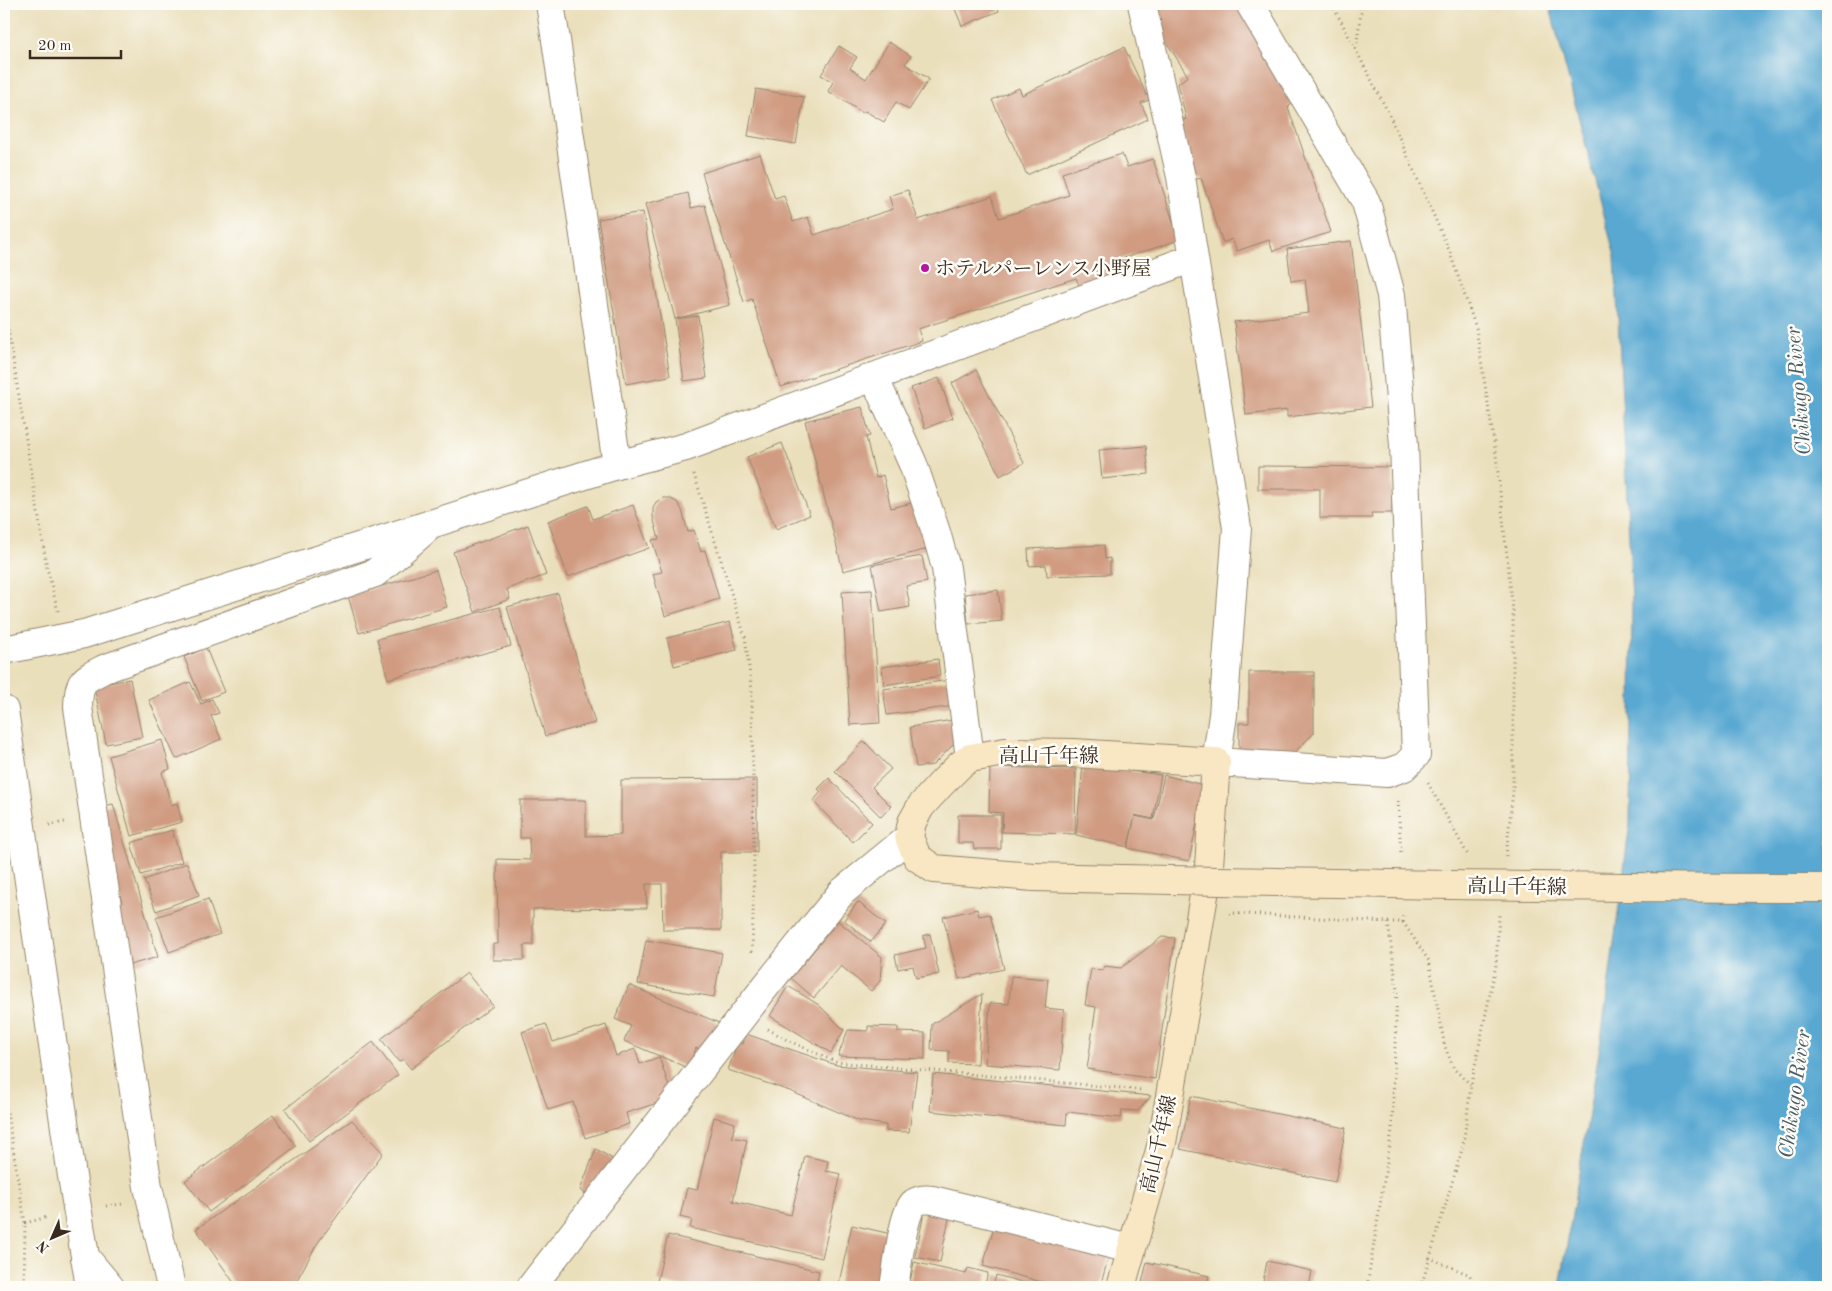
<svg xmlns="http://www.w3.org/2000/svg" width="1832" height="1291" font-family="'Old Standard TT','Noto Serif JP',serif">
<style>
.water{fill:#58a8d2;stroke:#4a6978}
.building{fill:#d09b81}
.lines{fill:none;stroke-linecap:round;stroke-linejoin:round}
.minor-casing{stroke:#92846c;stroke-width:30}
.tertiary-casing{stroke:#92846c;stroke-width:30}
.secondary-casing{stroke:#92846c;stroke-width:30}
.path{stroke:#92846c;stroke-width:3;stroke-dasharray:1 4;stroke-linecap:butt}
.minor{stroke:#fff;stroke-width:28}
.tertiary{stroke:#fff;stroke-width:28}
.secondary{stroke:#f9e7c3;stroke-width:28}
.secondary-bridge-casing{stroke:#92846c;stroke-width:30;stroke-linecap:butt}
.secondary-bridge{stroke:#f9e7c3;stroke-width:28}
.poi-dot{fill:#b5179e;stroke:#fdfcf7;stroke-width:2}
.labels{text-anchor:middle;stroke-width:5;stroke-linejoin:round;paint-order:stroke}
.poi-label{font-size:20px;fill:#3b2a1e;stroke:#fdfcf7;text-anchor:start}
.street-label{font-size:20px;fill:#3b2a1e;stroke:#fdfcf7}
.water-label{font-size:21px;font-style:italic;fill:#475c66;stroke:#fdfcf7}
</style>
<rect width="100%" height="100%" fill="#fdfcf7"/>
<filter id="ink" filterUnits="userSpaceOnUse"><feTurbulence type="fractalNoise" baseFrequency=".02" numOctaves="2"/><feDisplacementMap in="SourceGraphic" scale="10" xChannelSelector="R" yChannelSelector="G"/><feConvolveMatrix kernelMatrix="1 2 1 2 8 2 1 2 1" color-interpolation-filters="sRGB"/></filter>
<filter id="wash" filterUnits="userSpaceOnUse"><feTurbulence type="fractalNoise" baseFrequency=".0096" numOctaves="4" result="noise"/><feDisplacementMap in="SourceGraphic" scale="20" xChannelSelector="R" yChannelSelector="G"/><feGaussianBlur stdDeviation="1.12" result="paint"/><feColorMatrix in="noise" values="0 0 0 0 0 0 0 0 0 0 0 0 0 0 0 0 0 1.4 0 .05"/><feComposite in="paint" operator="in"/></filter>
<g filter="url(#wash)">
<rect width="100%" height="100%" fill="#eadfbb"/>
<path class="water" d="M1549,4H1828V1287H1560L1601,1040L1630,823L1632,600L1615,257Z"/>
<g id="blocks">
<g class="building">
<path d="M953,4H996L999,11L962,26Z"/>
<path d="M1151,4H1236L1298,99L1288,107L1331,232L1273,251L1269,240L1237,251L1232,239L1223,243L1201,178L1193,180L1181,120L1186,119L1178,83L1188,76L1156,26L1161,23L1149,5Z"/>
<path d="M889,42L911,56L905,64L929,79L909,110L896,102L884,122L865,111L863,113L828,91L833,82L821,75L839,46L857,57L850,68L866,79Z"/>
<path d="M1124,47L1149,100L1141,103L1148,119L1027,175L992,100L1019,88L1022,95Z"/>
<path d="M756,89L804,97L796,144L748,136Z"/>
<path d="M760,154L775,199L784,196L793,222L808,217L814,235L893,209L889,196L908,190L918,220L992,196L999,218L1069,195L1062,173L1122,154L1127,167L1153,159L1179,240L1115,261L1120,275L1080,288L1076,278L918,329L922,341L781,387L752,299L744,302L702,173Z"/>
<path d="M688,193L691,208L705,205L730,305L675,319L645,204Z"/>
<path d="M643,212L670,376L626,384L598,219Z"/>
<path d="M1351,241L1371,407L1287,417V410L1246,415L1234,322L1309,313L1305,279L1291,281L1287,249Z"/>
<path d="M698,316L707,378L684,381L675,319Z"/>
<path d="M976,370L1024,463L1000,476L952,383Z"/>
<path d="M939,378L953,418L925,428L911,388Z"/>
<path d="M862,407L870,436L866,437L876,478L883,475L891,508L916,502L928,549L843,571L805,421Z"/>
<path d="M782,443L810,515L776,529L747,457Z"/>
<path d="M1146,446L1149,474L1102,479L1099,450Z"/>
<path d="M1258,466L1392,467V513H1371L1372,518H1320V489H1258Z"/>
<path d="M663,498H669L677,502L682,510L688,532L694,530L701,552L705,550L719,599L665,616L653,574L662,572L652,540L659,539L653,517V508L656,502Z"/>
<path d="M633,505L649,548L568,577L548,521L588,506L593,519Z"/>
<path d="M528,525L546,575L507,589L510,599L475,612L453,552Z"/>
<path d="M1104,545L1105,559L1110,558V574L1047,576L1046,565L1029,566L1028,549Z"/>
<path d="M922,556L927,582L906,586L910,607L881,612L872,565Z"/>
<path d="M436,570L447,607L359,633L348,596Z"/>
<path d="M872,590L880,723L850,725L842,592Z"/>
<path d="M998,590L1002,621L968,624L965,594Z"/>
<path d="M558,593L595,723L545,736L507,607Z"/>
<path d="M500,607L511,646L388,679L377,639Z"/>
<path d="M730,622L737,650L674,666L667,638Z"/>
<path d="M206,648L224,692L202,701L184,657Z"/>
<path d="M938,659L940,676L884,685L882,667Z"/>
<path d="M1249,672H1314V733L1293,754H1239V723H1249Z"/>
<path d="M130,679L142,737L106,744L94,686Z"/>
<path d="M951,680L955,706L887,715L883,689Z"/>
<path d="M190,682L201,704L212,699L219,713L211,716L221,739L176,759L149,700Z"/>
<path d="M953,720L956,742L933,765L916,767L910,727Z"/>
<path d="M162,740L170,769L162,772L171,805L177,803L182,822L131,836L109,756Z"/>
<path d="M864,741L891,769L872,787L891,806L881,817L835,771Z"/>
<path d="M1083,765L1161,775L1153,819L1135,815L1128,847L1076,835Z"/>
<path d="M990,767L1076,769L1075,834L1002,832L1003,813L989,812Z"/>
<path d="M1164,775L1199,784L1203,794L1189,861L1128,848L1135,816L1154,820Z"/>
<path d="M829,778L872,823L853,842L813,801L821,792L818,789Z"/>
<path d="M757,779V852H721V930H663L662,884H646L647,908L533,909V945H524V960H493V944H498L497,859L530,860L529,838H520V800H586V836L621,835V780Z"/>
<path d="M113,804L158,957L126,966L113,906L122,903L95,808Z"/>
<path d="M958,815H1001V849H974L973,843H958Z"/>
<path d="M172,830L182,862L141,875L131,843Z"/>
<path d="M187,863L199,895L156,911L144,880Z"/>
<path d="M208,899L220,934L169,952L156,917Z"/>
<path d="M858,902L886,924L871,942L844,920Z"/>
<path d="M977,909L979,916L990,914L1004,969L959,979L943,917Z"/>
<path d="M838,921L882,957L880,981L871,991L841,966L814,998L791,978Z"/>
<path d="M930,934L939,974L916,978L913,966L898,969L895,955L926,948L923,936Z"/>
<path d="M1162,937L1175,938L1155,1079L1087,1069L1096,1007L1085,1005L1091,969L1103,970L1104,966L1121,968Z"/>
<path d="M646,940L722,953L714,997L638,984Z"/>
<path d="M467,973L493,1006L411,1069L403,1059L399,1062L381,1039Z"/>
<path d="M1011,976L1048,979L1045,1008L1064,1010L1060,1070L985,1064L990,1003L1009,1004Z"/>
<path d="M629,985L719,1023L707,1053L696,1048L688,1068L624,1041L631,1026L615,1019Z"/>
<path d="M788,986L819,1005L844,1030L831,1053L770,1016Z"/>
<path d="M982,994L978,1064L949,1063V1051L931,1050L932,1024Z"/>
<path d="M546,1024L553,1042L606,1025L616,1056L635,1049L640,1064L659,1057L673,1098L626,1113L629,1124L585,1138L573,1102L548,1110L522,1032Z"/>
<path d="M868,1026L898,1027V1032L925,1033V1059L838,1056L848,1030L868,1031Z"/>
<path d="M746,1034L836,1065L917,1072L909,1132L886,1131V1125L859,1121L790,1091L728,1070L738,1042L743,1044Z"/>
<path d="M373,1042L398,1075L309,1141L285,1109Z"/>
<path d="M933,1074L1151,1096L1138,1111L1122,1110L1121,1118L1067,1112L1066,1125L930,1111Z"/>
<path d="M1191,1096L1346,1128L1335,1182L1180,1149Z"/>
<path d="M273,1115L296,1146L209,1212L185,1181Z"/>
<path d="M714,1117L735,1123L732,1137L747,1140L733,1201L791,1215L805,1156L828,1161L826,1171L841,1174L822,1258L690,1228L692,1220L680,1217L687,1188L697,1190Z"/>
<path d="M352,1120L383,1153L317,1244L293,1287H237L196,1229Z"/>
<path d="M596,1149L616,1161L591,1198L580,1190Z"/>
<path d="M925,1208L950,1214L940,1262L915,1257Z"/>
<path d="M852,1225L891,1234L879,1287H838Z"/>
<path d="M994,1226L1110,1252L1100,1287H1060L983,1266Z"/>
<path d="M668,1235L819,1271L816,1287H682L657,1281Z"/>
<path d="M1267,1261L1312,1271L1309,1287H1262Z"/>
<path d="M914,1262L966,1274L968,1268L988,1273L984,1287H909Z"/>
<path d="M1147,1262L1209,1276L1207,1284L1214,1287H1141Z"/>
<path d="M996,1275L1029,1284L1028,1287H993Z"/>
</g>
</g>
</g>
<g filter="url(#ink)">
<use href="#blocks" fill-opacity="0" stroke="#92846c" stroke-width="1"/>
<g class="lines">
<defs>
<g id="minor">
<path d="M550,4L556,40L617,465"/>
<path d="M1142,4L1181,177L1237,528L1223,715L1216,762L1387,773L1404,767L1416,755L1404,445L1391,295L1366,202L1250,4"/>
<path d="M874,377L913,464L936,532L946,568L970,758"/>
<path d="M4,650L84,634L617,465L686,447L1193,258"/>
<path d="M85,1257L110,1287"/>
<path d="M171,1287L148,1187L78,707C79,681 82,680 104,669L375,573L424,531"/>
<path d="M531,1287L766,986L842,892L909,837"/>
<path d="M894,1287C897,1271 903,1211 914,1203C920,1199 926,1199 933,1200L1130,1249"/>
</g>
<path id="tertiary" d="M4,710L72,1176L90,1287"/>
<path id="secondary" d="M1034,877L934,869L917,857L909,837L912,822L921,806L941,784L960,765L970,758L1005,752L1074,753L1216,762L1209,866L1162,1143L1121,1287"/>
</defs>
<use href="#minor" class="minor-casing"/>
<use href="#tertiary" class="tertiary-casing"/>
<use href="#secondary" class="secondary-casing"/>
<g class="path">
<path d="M1332,4L1387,110L1449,250L1476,328L1496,455L1513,611V791L1506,856"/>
<path d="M1356,48L1361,13L1360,4"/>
<path d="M4,305L47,568L58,611"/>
<path d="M694,474L745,637L752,690L754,872L752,955"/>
<path d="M1428,783L1469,857"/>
<path d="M1398,801L1401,854"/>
<path d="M49,825L65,822"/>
<path d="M1229,913L1388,922L1397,990L1392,1130L1367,1287"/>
<path d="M1388,922H1403V913"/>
<path d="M1403,922L1429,961L1445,1047L1454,1069L1471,1085"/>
<path d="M768,1029L787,1040L836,1062L1143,1090"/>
<path d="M4,1093L25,1223L24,1287"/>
<path d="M106,1206L122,1204"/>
<path d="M25,1223L48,1217"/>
<path d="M1429,1258L1470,1275L1473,1287"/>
<path d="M1421,1287L1463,1146L1471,1085L1496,965L1499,915"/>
</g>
<use href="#minor" class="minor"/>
<use href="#tertiary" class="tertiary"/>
<use href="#secondary" class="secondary"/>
<defs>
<path id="secondary-bridge" d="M1034,877C1299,883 1563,888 1828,888"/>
</defs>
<use href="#secondary-bridge" class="secondary-bridge-casing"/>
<use href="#secondary-bridge" class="secondary-bridge"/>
</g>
</g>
<circle class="poi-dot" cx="925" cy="268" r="5"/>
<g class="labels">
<g class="poi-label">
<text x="935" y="275">ホテルパーレンス小野屋</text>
</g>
<g class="street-label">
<text x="1049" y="762">高山千年線</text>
<text transform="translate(1517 886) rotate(1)" y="7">高山千年線</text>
<text transform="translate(1158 1144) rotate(-77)" y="7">高山千年線</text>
</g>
<g class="water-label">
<text transform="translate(1798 391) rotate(-95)" y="7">Chikugo River</text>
<text transform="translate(1794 1094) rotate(-82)" y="7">Chikugo River</text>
</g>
</g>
<rect width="1832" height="1291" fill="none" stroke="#fdfcf7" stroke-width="20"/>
<g transform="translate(52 1238) rotate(225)" stroke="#fdfcf7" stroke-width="4" paint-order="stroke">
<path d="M0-4L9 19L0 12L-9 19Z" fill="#3b2a1e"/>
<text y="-8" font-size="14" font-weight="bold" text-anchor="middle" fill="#3b2a1e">N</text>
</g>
<path d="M30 50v8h91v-8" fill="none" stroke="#3b2a1e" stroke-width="2.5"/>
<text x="38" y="50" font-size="15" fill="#3b2a1e" stroke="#fdfcf7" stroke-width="4" paint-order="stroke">20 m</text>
</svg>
